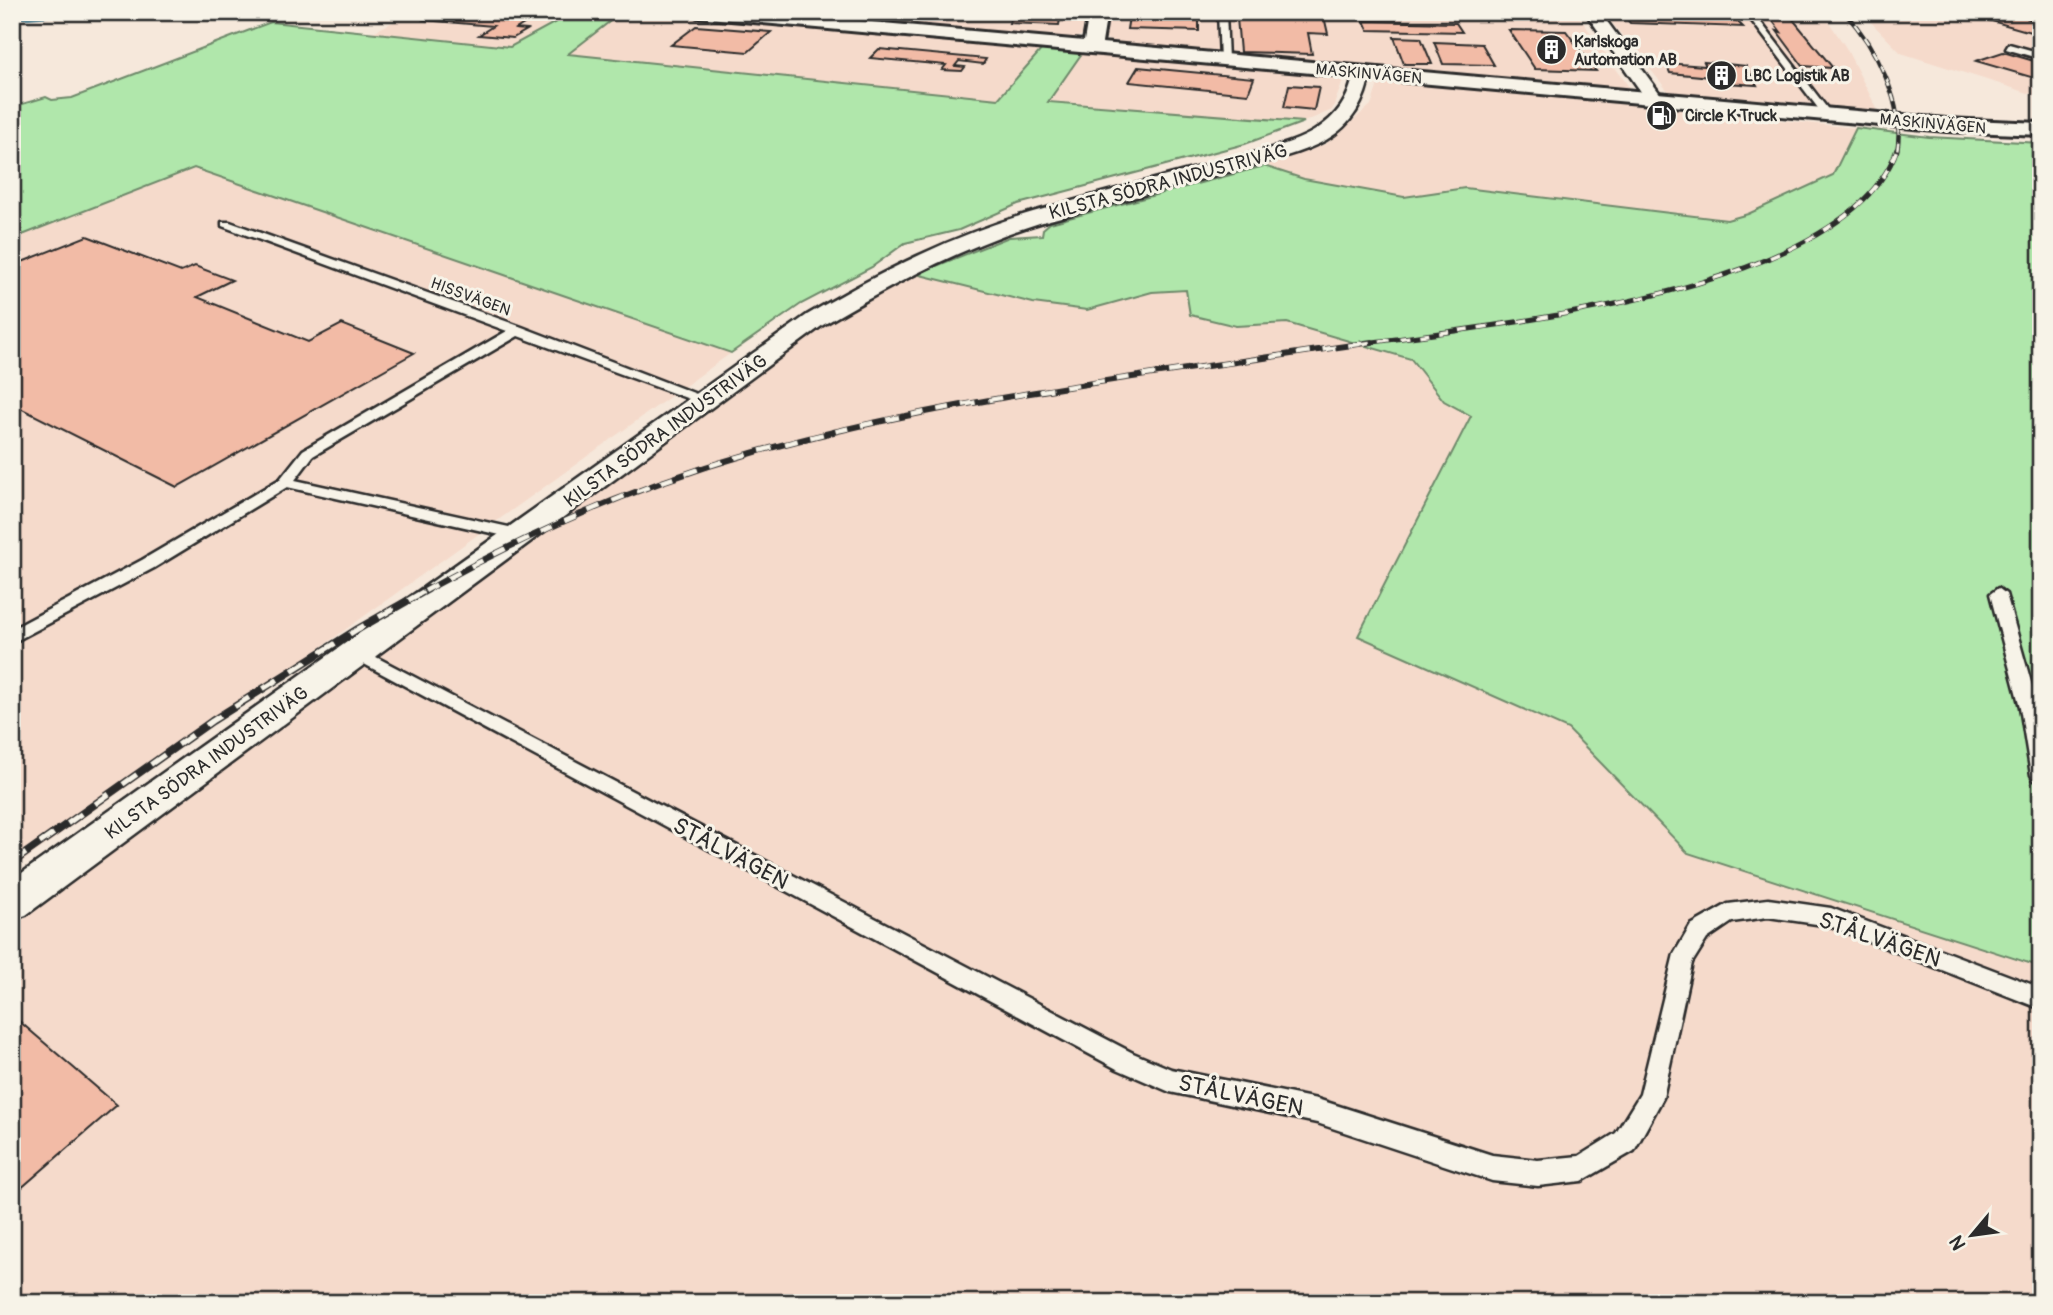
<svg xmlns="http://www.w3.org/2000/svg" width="2053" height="1315" font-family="Pangolin,sans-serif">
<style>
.built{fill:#f5dacb}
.green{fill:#b0e7ab;stroke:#6e896b;stroke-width:2}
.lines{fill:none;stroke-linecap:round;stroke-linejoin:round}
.stream{stroke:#5e8998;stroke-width:5}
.building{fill:#f2bba6;stroke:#2b2b2b;stroke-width:2}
.lane-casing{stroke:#2b2b2b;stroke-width:5}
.street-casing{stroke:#2b2b2b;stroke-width:5}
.secondary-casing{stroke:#2b2b2b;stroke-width:6}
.lane{fill:#f7f3e8;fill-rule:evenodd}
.street{fill:#f7f3e8;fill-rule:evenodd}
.secondary{fill:#f7f3e8;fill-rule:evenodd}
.rail-far3-casing{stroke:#2b2b2b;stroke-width:4.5}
.rail-far2-casing{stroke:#2b2b2b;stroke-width:5}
.rail-far1-casing{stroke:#2b2b2b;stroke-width:6}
.rail-casing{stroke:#2b2b2b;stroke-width:8}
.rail-far3{stroke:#f7f3e8;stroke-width:2.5;stroke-dasharray:8;stroke-linecap:butt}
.rail-far2{stroke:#f7f3e8;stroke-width:3.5;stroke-dasharray:10;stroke-linecap:butt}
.rail-far1{stroke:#f7f3e8;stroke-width:4.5;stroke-dasharray:13;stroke-linecap:butt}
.rail{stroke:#f7f3e8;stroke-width:5;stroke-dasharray:17;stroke-linecap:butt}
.labels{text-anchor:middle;stroke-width:6;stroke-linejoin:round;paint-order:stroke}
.far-poi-label{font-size:16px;font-weight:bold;fill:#2b2b2b;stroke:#f7f3e8;text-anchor:start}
.far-street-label{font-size:16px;fill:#2b2b2b;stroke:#f7f3e8}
.street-label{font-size:19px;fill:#2b2b2b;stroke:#f7f3e8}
.near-street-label{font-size:23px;fill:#2b2b2b;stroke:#f7f3e8}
</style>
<rect width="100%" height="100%" fill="#f6e8db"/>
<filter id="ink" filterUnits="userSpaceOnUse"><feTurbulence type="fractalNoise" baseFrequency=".0143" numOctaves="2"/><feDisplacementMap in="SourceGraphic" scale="14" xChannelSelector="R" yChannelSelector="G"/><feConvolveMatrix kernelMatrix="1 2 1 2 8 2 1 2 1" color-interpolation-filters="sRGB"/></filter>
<g filter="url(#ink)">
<g class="built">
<path d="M413,12H574L510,47L371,33Z"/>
<path d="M628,12L830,29L1042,49L999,99L567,54L618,15Z"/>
<path d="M736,12H1085L1082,35L1068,41Z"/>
<path d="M1107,12H1576L1629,87L1619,90L1118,45L1103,37Z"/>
<path d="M1603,12H1822L1845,46L1877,109L1873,111L1680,95L1668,91Z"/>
<path d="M1861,12H2041V97L1901,53Z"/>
<path d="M1082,53L1331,75L1343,81L1332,110L1304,122L1047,102Z"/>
<path d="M1380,79L1856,128L1834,175L1748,214L1727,220L1465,188L1405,197L1304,179L1264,166L1326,144L1371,105Z"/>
<path d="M194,168L731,353L12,869V239Z"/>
<path d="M916,274L1033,303L1087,310L1152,292L1186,290L1236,326L1287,323L1411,359L1444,401L1471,416L1358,636L1568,729L1688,853L2041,967V1303H12V928L664,441L840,314Z"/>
</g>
<g class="green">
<path d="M574,12L618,15L568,54L998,99L1042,49L1082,53L1048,102L1304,122L1245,144L1018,204L959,230L905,243L872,267L801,304L731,353L194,168L12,239V107L46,97L52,100L72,98L271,22L510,47Z"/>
<path d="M1856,128L1929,137L2041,143V967L1688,853L1568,729L1358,636L1471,416L1444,401L1411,359L1287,323L1236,326L1190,315L1186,290L1152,292L1087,310L1033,303L916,274L1009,237L1042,235L1043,229L1050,223L1264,166L1304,179L1404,197L1465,188L1727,220L1748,214L1833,175Z"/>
</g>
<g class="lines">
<path class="stream" d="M24,17L77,12"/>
</g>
<g class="building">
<path d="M438,12H517L540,14L516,29L527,30L513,38L479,35L493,26L424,20Z"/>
<path d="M925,12H962L955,20L920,16Z"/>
<path d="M1013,12H1024L1061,13L1059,25L1009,23Z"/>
<path d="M1158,12H1190V19L1199,20V31L1127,29L1129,17L1158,18Z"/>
<path d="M1245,12H1323L1328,34L1308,33L1312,54L1240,52L1237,18L1246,19Z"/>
<path d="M1621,12H1728L1743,27L1630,23Z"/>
<path d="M1766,12H1787L1833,68L1803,66L1777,31L1781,32Z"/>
<path d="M1960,12L2041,14L2029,19L2041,22V35Z"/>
<path d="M1364,21L1456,23L1462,32L1368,30Z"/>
<path d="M696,26L771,32L748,52L671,45Z"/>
<path d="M1509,30L1566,31L1596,71L1535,69Z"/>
<path d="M1394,37L1421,38L1432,64H1404Z"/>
<path d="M1434,42L1482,44L1494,65L1443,64Z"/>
<path d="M879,49L986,59L983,64L959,61L955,66L965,67L962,71L942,70L946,65L870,58Z"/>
<path d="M2003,52L2041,63V80L1976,61Z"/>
<path d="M1704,62L1746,66L1757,85L1713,82L1711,77L1670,73L1666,63L1706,66Z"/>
<path d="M1138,67L1254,78L1248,94L1129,82Z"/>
<path d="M1289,85L1319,87L1314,110L1284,107Z"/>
<path d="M87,236L181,272L195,266L232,280L197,297L308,342L342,324L414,353L177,487L12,404V266Z"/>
<path d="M12,1015L117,1105L12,1196Z"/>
</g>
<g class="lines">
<defs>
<g id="lane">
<path d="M1218,12H1226L1228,60L1224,63L1220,60Z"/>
<path d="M1745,12H1753L1830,112V116H1824Z"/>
<path d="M2009,44L2041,53V59L2006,49Z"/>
<path d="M222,222H230L522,327L712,400L710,403H700L518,336L313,456L295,480L522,530L530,535L528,539L522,540L287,487L154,568L12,643V629L142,560L280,479L303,450L507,331L222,226Z"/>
<path d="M1998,588L2006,594L2038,707L2041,721V783L2034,780L2031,775L2020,707L1990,594Z"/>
<path d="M357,647L1133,1053L1171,1069L1317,1099L1492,1155L1538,1160L1579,1156L1616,1133L1640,1094L1674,954L1691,925L1728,904L1768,899L1831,908L2041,988V1009L1830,926L1768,917L1732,922L1707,939L1692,963L1663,1098L1634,1151L1582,1181L1538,1186L1492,1181L1317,1123L1170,1092L1117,1069L351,657L348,653L351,649Z"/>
</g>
<g id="street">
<path d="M1585,12H1600L1664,99L1661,103H1649Z"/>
<path d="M1362,67L1370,72C1366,101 1352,125 1326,140C1299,155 1254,165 1224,173C1166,189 1108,204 1050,220C969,243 895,283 823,325L26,915L12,920V880L807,315C879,273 952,235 1033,212C1095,194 1157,179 1218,162C1245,155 1292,145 1314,131C1338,116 1349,99 1354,72Z"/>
</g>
<path id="secondary" d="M688,12H759L1084,41L1089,12H1107L1102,43L1946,119L2041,123V135L1946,131L697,17Z"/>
</defs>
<use href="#lane" class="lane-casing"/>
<use href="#street" class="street-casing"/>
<use href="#secondary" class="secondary-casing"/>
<use href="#lane" class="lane"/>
<use href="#street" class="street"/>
<use href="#secondary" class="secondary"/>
<defs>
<path id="rail-far3" d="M1844,12C1875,45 1906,105 1897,151"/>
<path id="rail-far2" d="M1360,344C1492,324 1847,295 1897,149"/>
<path id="rail-far1" d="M425,591C527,534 639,485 752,453C954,396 1164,374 1372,342"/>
<path id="rail" d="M12,863L212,721L358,629L428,589"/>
</defs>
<use href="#rail-far3" class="rail-far3-casing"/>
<use href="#rail-far2" class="rail-far2-casing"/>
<use href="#rail-far1" class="rail-far1-casing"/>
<use href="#rail" class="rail-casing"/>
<use href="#rail-far3" class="rail-far3"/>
<use href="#rail-far2" class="rail-far2"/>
<use href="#rail-far1" class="rail-far1"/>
<use href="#rail" class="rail"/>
</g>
</g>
<defs>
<symbol id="building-disc" viewBox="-11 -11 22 22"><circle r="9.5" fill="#2b2b2b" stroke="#f7f3e8"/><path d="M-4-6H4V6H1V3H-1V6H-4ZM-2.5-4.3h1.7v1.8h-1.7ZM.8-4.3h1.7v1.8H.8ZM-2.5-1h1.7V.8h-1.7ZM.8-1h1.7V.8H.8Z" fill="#fff"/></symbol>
<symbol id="fuel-disc" viewBox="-11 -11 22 22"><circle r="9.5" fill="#2b2b2b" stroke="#f7f3e8"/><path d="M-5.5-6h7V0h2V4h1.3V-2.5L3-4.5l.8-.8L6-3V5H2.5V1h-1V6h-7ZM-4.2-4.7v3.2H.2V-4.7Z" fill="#fff"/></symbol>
</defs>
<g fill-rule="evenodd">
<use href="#building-disc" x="1534" y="32" width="35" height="35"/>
<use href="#building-disc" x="1704" y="58" width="35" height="35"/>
<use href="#fuel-disc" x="1644" y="98" width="35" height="35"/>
</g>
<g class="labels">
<g class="far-poi-label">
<text x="1574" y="47">Karlskoga<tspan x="1574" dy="18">Automation AB</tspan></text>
<text x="1744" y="81">LBC Logistik AB</text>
<text x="1685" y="121">Circle K Truck</text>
</g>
<g class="far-street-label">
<text transform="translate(1369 73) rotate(5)" y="6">MASKINVÄGEN</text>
<text transform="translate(1933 123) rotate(5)" y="6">MASKINVÄGEN</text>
<text transform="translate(471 296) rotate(20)" y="6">HISSVÄGEN</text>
</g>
<g class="street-label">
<text transform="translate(1168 181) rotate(-15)" y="7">KILSTA SÖDRA INDUSTRIVÄG</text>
<text transform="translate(665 430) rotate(-36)" y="7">KILSTA SÖDRA INDUSTRIVÄG</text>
<text transform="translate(206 762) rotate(-36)" y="7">KILSTA SÖDRA INDUSTRIVÄG</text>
</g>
<g class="near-street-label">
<text transform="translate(731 853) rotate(28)" y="8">STÅLVÄGEN</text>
<text transform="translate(1880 939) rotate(19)" y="8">STÅLVÄGEN</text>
<text transform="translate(1241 1095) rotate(12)" y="8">STÅLVÄGEN</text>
</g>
</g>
<rect width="2053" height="1315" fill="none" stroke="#f7f3e8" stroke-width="42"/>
<rect x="21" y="21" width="2011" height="1273" fill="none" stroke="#2b2b2b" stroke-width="2.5" filter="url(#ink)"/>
<g transform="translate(1972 1235) rotate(241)" stroke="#f7f3e8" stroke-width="5" paint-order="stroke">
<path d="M0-5L12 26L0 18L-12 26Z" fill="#2b2b2b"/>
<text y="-10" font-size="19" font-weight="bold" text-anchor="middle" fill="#2b2b2b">N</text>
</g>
</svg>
